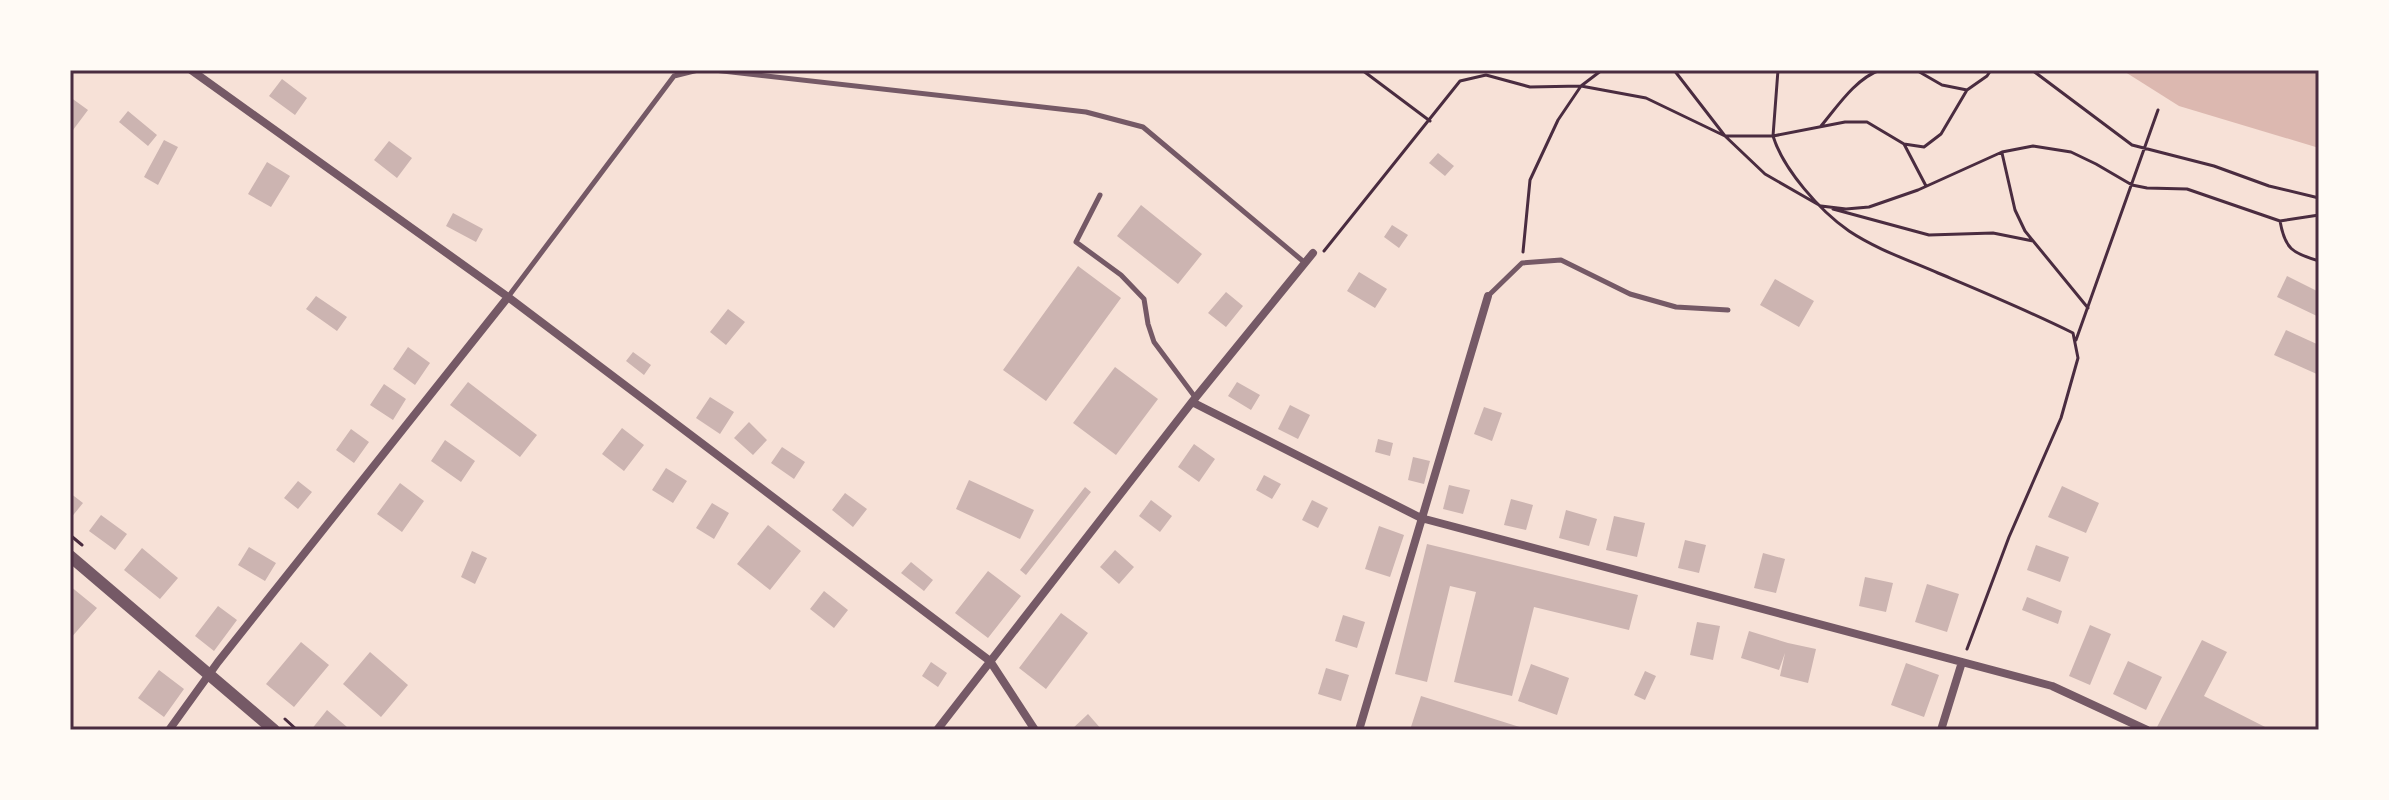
<svg xmlns="http://www.w3.org/2000/svg" width="2389" height="800" viewBox="0 0 2389 800" font-family="Helvetica,sans-serif">
<rect width="100%" height="100%" fill="#f7e1d7"/>
<path fill="#dcb8b0" d="M 2122,70 L 2319,70 L 2319,148 L 2179,106 Z"/>
<path fill="#ccb4b1" d="M 282,79 L 307,98 L 295,115 L 269,96 Z
M 70,97 L 88,110 L 70,134 Z
M 128,111 L 157,135 L 148,146 L 119,122 Z
M 164,140 L 178,147 L 158,185 L 144,177 Z
M 389,141 L 412,158 L 397,178 L 374,160 Z
M 1438,153 L 1454,166 L 1445,176 L 1429,163 Z
M 267,162 L 290,176 L 271,207 L 248,194 Z
M 1141,205 L 1202,254 L 1178,284 L 1117,236 Z
M 453,213 L 483,229 L 476,242 L 446,226 Z
M 1392,225 L 1408,235 L 1399,248 L 1384,237 Z
M 1078,266 L 1121,298 L 1046,401 L 1003,370 Z
M 1359,272 L 1387,289 L 1375,308 L 1347,291 Z
M 2287,276 L 2319,292 L 2319,317 L 2277,297 Z
M 1775,279 L 1814,301 L 1799,327 L 1760,305 Z
M 1226,292 L 1243,306 L 1226,327 L 1208,313 Z
M 316,296 L 347,317 L 337,331 L 306,309 Z
M 728,309 L 745,322 L 726,345 L 710,332 Z
M 2286,330 L 2319,345 L 2319,375 L 2274,355 Z
M 408,347 L 430,363 L 415,385 L 393,369 Z
M 633,352 L 651,365 L 644,375 L 626,361 Z
M 1115,367 L 1158,399 L 1116,455 L 1073,423 Z
M 468,382 L 537,435 L 520,457 L 450,405 Z
M 1237,382 L 1260,395 L 1251,410 L 1228,396 Z
M 384,384 L 406,399 L 393,420 L 370,405 Z
M 710,397 L 734,412 L 720,434 L 696,418 Z
M 1290,405 L 1310,415 L 1298,439 L 1278,429 Z
M 1484,407 L 1502,413 L 1492,441 L 1474,434 Z
M 749,422 L 767,440 L 753,455 L 734,438 Z
M 622,428 L 644,445 L 624,471 L 602,454 Z
M 351,429 L 369,442 L 354,463 L 336,450 Z
M 1378,439 L 1393,443 L 1390,456 L 1375,452 Z
M 445,440 L 475,461 L 461,482 L 431,461 Z
M 1194,444 L 1215,459 L 1199,482 L 1178,467 Z
M 782,447 L 805,462 L 794,479 L 771,463 Z
M 1413,457 L 1430,461 L 1424,484 L 1408,480 Z
M 666,468 L 687,481 L 673,503 L 652,490 Z
M 1264,475 L 1281,484 L 1272,499 L 1256,490 Z
M 969,480 L 1034,510 L 1020,539 L 956,509 Z
M 298,481 L 312,492 L 298,509 L 284,498 Z
M 400,483 L 424,501 L 402,532 L 377,514 Z
M 1449,485 L 1470,490 L 1463,514 L 1443,509 Z
M 2062,486 L 2099,503 L 2086,533 L 2048,517 Z
M 1085,487 L 1091,492 L 1026,575 L 1020,570 Z
M 70,493 L 83,503 L 70,519 Z
M 845,493 L 867,509 L 853,527 L 832,510 Z
M 1511,499 L 1533,505 L 1526,530 L 1504,525 Z
M 1151,500 L 1172,516 L 1160,532 L 1139,516 Z
M 1312,500 L 1328,508 L 1318,528 L 1302,520 Z
M 712,503 L 729,513 L 714,539 L 696,528 Z
M 1566,510 L 1597,519 L 1589,546 L 1559,538 Z
M 101,515 L 127,534 L 115,550 L 89,531 Z
M 1614,516 L 1645,523 L 1637,557 L 1606,550 Z
M 768,525 L 801,551 L 770,590 L 737,564 Z
M 1379,526 L 1404,535 L 1390,577 L 1365,569 Z
M 1685,540 L 1706,545 L 1699,573 L 1678,568 Z
M 1427,544 L 1638,595 L 1629,630 L 1534,607 L 1512,696 L 1454,682 L 1476,592 L 1450,586 L 1427,682 L 1395,674 Z
M 2036,545 L 2069,557 L 2060,582 L 2027,570 Z
M 249,547 L 276,563 L 265,581 L 238,565 Z
M 142,548 L 178,578 L 160,599 L 124,570 Z
M 1115,550 L 1134,567 L 1119,584 L 1100,567 Z
M 472,551 L 487,558 L 475,584 L 461,577 Z
M 1763,553 L 1785,559 L 1776,593 L 1754,588 Z
M 911,562 L 933,580 L 924,591 L 901,573 Z
M 988,571 L 1021,596 L 988,638 L 955,613 Z
M 1865,577 L 1893,583 L 1886,612 L 1859,606 Z
M 1927,584 L 1959,594 L 1947,632 L 1915,622 Z
M 70,586 L 97,608 L 70,639 Z
M 824,591 L 848,610 L 834,628 L 810,609 Z
M 2027,597 L 2062,611 L 2058,624 L 2022,610 Z
M 218,606 L 237,620 L 214,651 L 195,636 Z
M 1061,613 L 1088,633 L 1046,689 L 1019,668 Z
M 1343,615 L 1365,622 L 1357,648 L 1335,641 Z
M 1697,622 L 1720,626 L 1713,660 L 1690,655 Z
M 2090,625 L 2111,634 L 2090,685 L 2069,676 Z
M 1749,631 L 1788,643 L 1816,649 L 1808,683 L 1780,676 L 1785,653 L 1779,670 L 1741,658 Z
M 2202,640 L 2227,652 L 2204,696 L 2271,730 L 2164,730 L 2157,727 Z
M 301,642 L 329,665 L 294,707 L 266,684 Z
M 370,652 L 408,685 L 381,717 L 343,684 Z
M 2128,661 L 2162,677 L 2146,710 L 2113,694 Z
M 931,662 L 947,673 L 938,687 L 922,676 Z
M 1906,663 L 1939,675 L 1924,717 L 1891,705 Z
M 1531,664 L 1569,678 L 1557,715 L 1518,701 Z
M 1326,668 L 1349,675 L 1341,701 L 1318,694 Z
M 159,670 L 184,689 L 164,717 L 138,698 Z
M 1645,671 L 1656,676 L 1645,700 L 1634,695 Z
M 1421,696 L 1526,729 L 1526,730 L 1410,730 Z
M 327,710 L 347,727 L 345,730 L 311,730 Z
M 1088,714 L 1102,730 L 1071,730 Z"/>
<g fill="none" stroke-linecap="round" stroke-linejoin="round">
<path stroke="#4a2c40" stroke-width="3" d="M 1362,70 L 1430,121
M 1674,70 L 1725,136 L 1765,174 L 1819,205
M 1778,70 L 1773,136 L 1845,122 L 1867,122 L 1904,144 L 1924,147 L 1941,134 L 1967,90 L 1987,76 L 1991,70
M 1916,70 L 1942,85 L 1967,90
M 2032,70 L 2132,145 L 2214,166 L 2269,186 L 2319,198
M 1821,126 C 1837,107 1855,79 1880,70
M 1904,144 L 1926,186
M 2002,153 L 2015,210 L 2025,231 L 2088,308
M 1821,206 L 1846,209 L 1869,207 L 1918,190 L 2002,152 L 2033,146 L 2071,152 L 2096,164 L 2132,185 L 2147,188 L 2187,189 L 2280,221 L 2319,215
M 1833,209 L 1929,235 L 1993,233 L 2033,241
M 2280,221 C 2285,249 2292,253 2319,261
M 1324,251 L 1460,81 L 1486,75 L 1530,87 L 1581,86 L 1602,70
M 1523,252 L 1530,180 L 1558,120 L 1581,86 L 1646,98 L 1725,136 L 1773,136 C 1783,169 1820,211 1849,231 C 1876,249 1908,260 1938,273 C 1983,292 2029,311 2073,333 L 2078,358 L 2061,418 L 2009,537 L 1967,649
M 2076,340 L 2158,110
M 70,535 L 82,545
M 285,719 L 297,730"/>
<path stroke="#755966" stroke-width="5" d="M 714,70 L 1086,112 L 1143,127 L 1304,262
M 1100,195 L 1076,242 L 1121,275 L 1144,299 L 1148,324 L 1154,342 L 1195,397
M 1488,296 L 1522,263 L 1561,260 L 1630,294 L 1676,307 L 1728,310
M 508,297 L 674,76 L 698,70"/>
<path stroke="#755966" stroke-width="8" d="M 191,70 L 508,297 L 990,661 L 1035,730
M 1192,402 L 1421,518 L 2052,686 L 2147,730
M 169,730 L 218,662 L 508,297
M 937,730 L 1192,402 L 1313,253
M 1359,730 L 1488,296
M 1941,730 L 1962,662"/>
<path stroke="#755966" stroke-width="12" d="M 70,556 L 274,730"/>
</g>
<rect width="2389" height="800" fill="none" stroke="#fffaf5" stroke-width="144"/>
<rect x="72" y="72" width="2245" height="656" fill="none" stroke="#4a2c40" stroke-width="3"/>
</svg>
